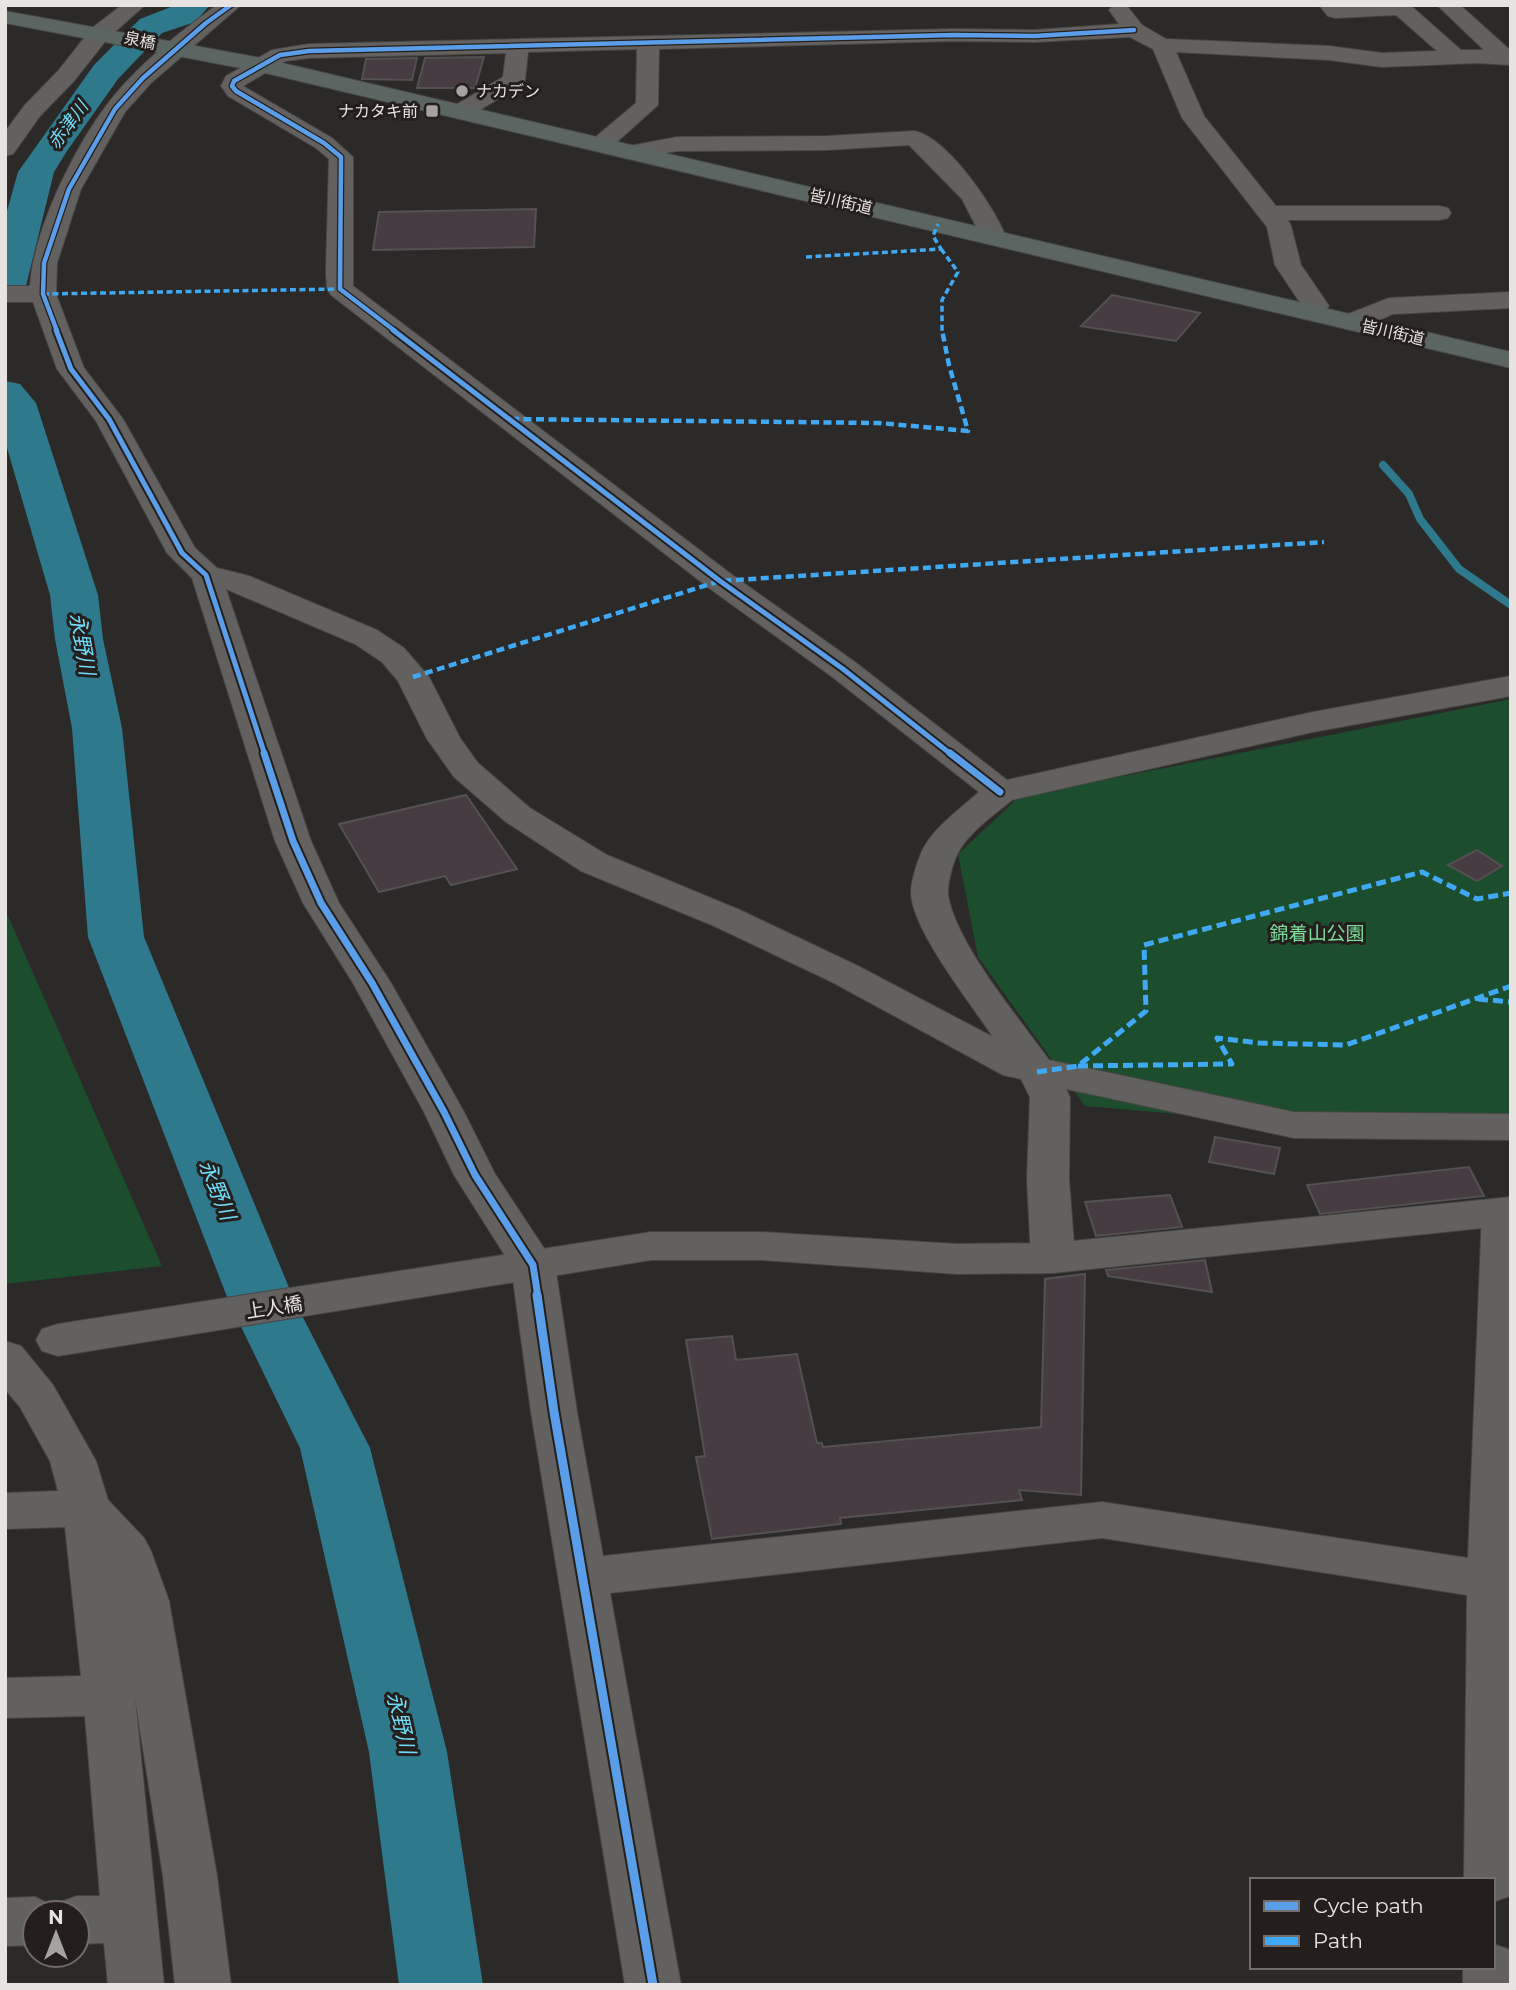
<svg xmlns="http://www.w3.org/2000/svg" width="1516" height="1990" viewBox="0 0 1516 1990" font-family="Montserrat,'Noto Sans JP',sans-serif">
<rect width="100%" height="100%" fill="#2c2a28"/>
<path fill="#1c4d2d" d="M 1511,699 L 1511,1136 L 1493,1141 L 1085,1106 L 978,957 L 958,854 L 1019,797 Z
M 5,909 L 162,1266 L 5,1284 Z"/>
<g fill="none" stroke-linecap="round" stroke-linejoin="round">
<path stroke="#2e7a8c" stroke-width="8" d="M 1383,465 L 1409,494 L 1420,519 L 1459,569 L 1511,605"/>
<path fill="#2e7a8c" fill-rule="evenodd" d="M 176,5 L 210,5 L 195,22 L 162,33 L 118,79 L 67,151 L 54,172 L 25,290 L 19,298 L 5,302 L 5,218 L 18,172 L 94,65 L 140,19 Z
M 5,381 L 20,384 L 36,403 L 98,595 L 103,639 L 122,728 L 144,937 L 295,1302 L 370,1448 L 447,1752 L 483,1985 L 399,1985 L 369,1752 L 300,1448 L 229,1302 L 88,937 L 72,728 L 55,639 L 50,595 L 5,441 Z"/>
</g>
<path fill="#483c43" stroke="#535151" stroke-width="2" d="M 484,57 L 475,88 L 417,88 L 425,58 Z
M 417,58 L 412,80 L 362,79 L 366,59 Z
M 536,209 L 534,247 L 373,250 L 379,212 Z
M 1112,295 L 1200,313 L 1176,341 L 1081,326 Z
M 466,795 L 517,869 L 451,885 L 445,876 L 379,892 L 339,824 Z
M 1477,850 L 1502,866 L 1477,881 L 1448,865 Z
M 1215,1137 L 1280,1148 L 1274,1174 L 1209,1162 Z
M 1469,1167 L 1484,1196 L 1320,1214 L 1307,1185 Z
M 1170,1195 L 1182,1227 L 1096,1236 L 1085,1202 Z
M 1205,1260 L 1212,1292 L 1108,1276 L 1106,1270 Z
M 1085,1274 L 1081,1495 L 1019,1490 L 1022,1500 L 840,1518 L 841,1524 L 712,1539 L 696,1457 L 705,1456 L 686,1340 L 732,1336 L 736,1360 L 797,1354 L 817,1443 L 822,1443 L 823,1447 L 1041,1427 L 1045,1279 Z"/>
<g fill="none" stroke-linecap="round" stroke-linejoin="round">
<defs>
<path id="street" d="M 122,5 L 145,5 L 108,38 L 74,81 L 40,116 L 13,154 L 5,156 L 5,132 L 24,106 L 58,71 L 92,28 Z
M 217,5 L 241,5 L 151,83 L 125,112 L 81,189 L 57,263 L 56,294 L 84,368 L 123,419 L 195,548 L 217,568 L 249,576 L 377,630 L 404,648 L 429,677 L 460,738 L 478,763 L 530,808 L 607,855 L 740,910 L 858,966 L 993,1037 C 972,1005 911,929 911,892 C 911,881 918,860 922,851 C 934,827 960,809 979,792 L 831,676 L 709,588 L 331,295 L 327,289 L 326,272 L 329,159 L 316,148 L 228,96 L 221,86 L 226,76 L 272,50 L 309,44 L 953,29 L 1035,30 L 1119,24 L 1109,10 L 1114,5 L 1127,6 L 1142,25 L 1166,39 L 1329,46 L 1382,53 L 1437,51 L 1396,15 L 1335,18 L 1328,16 L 1319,5 L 1410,5 L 1461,50 L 1484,50 L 1437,5 L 1460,5 L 1511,51 L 1511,65 L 1477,63 L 1382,67 L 1329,60 L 1176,52 L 1204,116 L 1276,206 L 1439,206 L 1448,208 L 1451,213 L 1448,218 L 1439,220 L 1288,220 L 1291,226 L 1301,265 L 1329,306 C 1321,317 1311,320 1299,317 L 1295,311 L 1301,304 L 1275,265 L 1267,227 L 1182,118 L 1153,49 L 1130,37 L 1035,42 L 953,41 L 659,49 L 658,105 L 608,150 L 592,150 L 588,145 L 592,140 L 636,103 L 637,49 L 528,52 L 525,80 L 522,85 L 468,117 L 452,117 L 449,112 L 452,107 L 503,77 L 506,53 L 309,58 L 286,61 L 243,86 L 332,138 L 353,157 L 353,286 L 731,574 L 855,662 L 1007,780 L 1313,712 L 1511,676 L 1511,696 L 1313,732 L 1012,800 C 994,815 969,832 958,853 C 953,862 947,885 948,895 C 956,944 1019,1018 1049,1060 L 1294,1112 L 1511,1114 L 1511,1140 L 1294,1138 L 1066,1089 L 1070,1097 L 1069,1179 L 1075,1258 L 1068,1268 L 1053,1273 L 1038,1268 L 1031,1258 L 1027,1179 L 1030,1097 L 1021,1079 L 1003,1075 L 832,982 L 714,926 L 581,871 L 506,822 L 454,777 L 427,739 L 398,681 L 382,662 L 355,644 L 226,589 L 311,841 L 339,903 L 391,983 L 464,1112 L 495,1174 L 555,1265 L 577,1412 L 603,1556 L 1102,1502 L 1468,1558 L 1482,1212 L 1488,1202 L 1503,1198 L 1511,1200 L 1510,1896 L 1493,1902 L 1493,1880 L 1464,1880 L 1467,1595 L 1102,1538 L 610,1593 L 681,1985 L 625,1985 L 531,1412 L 511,1265 L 454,1175 L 424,1112 L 353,983 L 303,903 L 275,841 L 192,578 L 167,553 L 96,421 L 57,369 L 33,302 L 5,302 L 5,286 L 30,286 C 33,232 73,150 106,106 C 135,67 178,33 217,5 Z
M 915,131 C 948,139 994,206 1006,237 L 1002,242 L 993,245 L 984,242 L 962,199 L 909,145 L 827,150 L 677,151 L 632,159 L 624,157 L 620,152 L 624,147 L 677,137 L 827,136 Z
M 5,1341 L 21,1346 L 53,1385 L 96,1461 L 108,1500 L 144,1538 L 151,1551 L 169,1601 L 217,1876 L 231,1985 L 175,1985 L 163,1876 L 135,1698 L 164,1985 L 108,1985 L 104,1943 L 77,1944 L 77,1913 L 35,1913 L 35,1945 L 5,1946 L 5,1898 L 35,1897 L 56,1907 L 58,1903 L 77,1896 L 100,1896 L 85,1716 L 5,1718 L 5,1678 L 81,1676 L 65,1527 L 5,1529 L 5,1493 L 58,1491 L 50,1461 L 20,1407 L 5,1389 Z
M 1493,1944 L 1511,1950 L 1511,1985 L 1463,1985 L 1463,1967 L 1493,1967 Z"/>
<path id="secondary" d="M 1511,292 L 1511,308 L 1393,314 L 1361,328 L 1352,330 L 1343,328 L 1339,322 L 1343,316 L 1389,298 Z
M 1511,1197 L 1511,1225 L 1053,1273 L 957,1274 L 761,1260 L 651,1260 L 58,1356 L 42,1351 L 36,1340 L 42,1329 L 58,1324 L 651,1232 L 761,1232 L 957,1244 L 1053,1243 Z"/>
<path id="primary" d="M 5,11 L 261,58 L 1511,352 L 1511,368 L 261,72 L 5,23 Z"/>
</defs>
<use href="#street" stroke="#474543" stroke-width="2"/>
<use href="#secondary" stroke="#474543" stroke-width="2"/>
<use href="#primary" stroke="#474543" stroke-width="2"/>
<use href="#street" fill="#63615f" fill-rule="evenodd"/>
<use href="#secondary" fill="#63615f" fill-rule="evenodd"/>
<use href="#primary" fill="#5b6663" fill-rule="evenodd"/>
<path stroke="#3fa9f5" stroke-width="3.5" stroke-dasharray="6 3.5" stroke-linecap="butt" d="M 941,249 L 958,272 L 942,300 L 942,331
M 806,257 L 941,249 L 933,236 L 938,224
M 43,294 L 340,289"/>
<path stroke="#3fa9f5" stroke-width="4.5" stroke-dasharray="8 4.5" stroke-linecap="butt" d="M 511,419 L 879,423 L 968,431 L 949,365 L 942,330
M 413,677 L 720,581 L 1324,542"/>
<path stroke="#3fa9f5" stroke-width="5" stroke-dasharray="10 5" stroke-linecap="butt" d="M 1478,999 L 1511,1002
M 1078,1066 L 1232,1064 L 1217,1038 L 1259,1043 L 1346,1045 L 1511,986
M 1037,1072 L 1078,1066 L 1146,1011 L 1144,945 L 1422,872 L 1477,899 L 1511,893"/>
<defs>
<path id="cycleway-far3" d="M 57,331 L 43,294 L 44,263 L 69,189 L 115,109 L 143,78 L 206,23 L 231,5
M 395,331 L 340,289 L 341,157 L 324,143 L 236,91 L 232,86 L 234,81 L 280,55 L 309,51 L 953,35 L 1035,36 L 1134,30"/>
<path id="cycleway-far2" d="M 56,330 L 71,369 L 109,419 L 182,553 L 206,575 L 265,755
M 393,330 L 720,581 L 843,669 L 952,755"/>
<path id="cycleway-far1" d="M 264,753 L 293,841 L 321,903 L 372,983 L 444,1112 L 475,1175 L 533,1265 L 538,1297
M 950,753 L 1000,792"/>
<path id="cycleway" d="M 537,1295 L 554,1412 L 653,1985"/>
</defs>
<use href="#cycleway-far3" stroke="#241f1c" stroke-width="7"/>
<use href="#cycleway-far2" stroke="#241f1c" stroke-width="9"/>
<use href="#cycleway-far1" stroke="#241f1c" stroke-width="11"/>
<use href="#cycleway" stroke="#241f1c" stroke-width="13"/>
<use href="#cycleway-far3" stroke="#5a9eea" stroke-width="4.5"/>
<use href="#cycleway-far2" stroke="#5a9eea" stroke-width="5"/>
<use href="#cycleway-far1" stroke="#5a9eea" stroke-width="7"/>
<use href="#cycleway" stroke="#5a9eea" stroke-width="9"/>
</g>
<g fill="#a5a2a0" stroke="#241f1c" stroke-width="2.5">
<circle cx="462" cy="91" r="7"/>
<rect x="425" y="104" width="14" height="14" rx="3.5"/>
</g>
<g text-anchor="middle" stroke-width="6" stroke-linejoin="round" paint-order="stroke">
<g font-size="16" fill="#e6e3e1" stroke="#241f1c">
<text transform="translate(140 40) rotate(11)" y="6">泉橋</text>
<text transform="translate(841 201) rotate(13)" y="6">皆川街道</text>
<text transform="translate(1393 332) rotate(13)" y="6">皆川街道</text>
</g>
<g font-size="16" fill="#e6e3e1" stroke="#241f1c" text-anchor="start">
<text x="476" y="97">ナカデン</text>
<text x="418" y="117" text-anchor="end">ナカタキ前</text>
</g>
<g font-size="18" font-style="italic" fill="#6edcf8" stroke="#241f1c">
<text transform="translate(68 125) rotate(-54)" y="6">赤津川</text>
</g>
<g font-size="19" fill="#7bde9a" stroke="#241f1c">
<text x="1317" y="940">錦着山公園</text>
</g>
<g font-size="19" fill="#e6e3e1" stroke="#241f1c">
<text transform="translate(274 1307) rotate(-9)" y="7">上人橋</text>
</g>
<g font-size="21" font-style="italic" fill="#6edcf8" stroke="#241f1c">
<text transform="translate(82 644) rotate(80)" y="7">永野川</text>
<text transform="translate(217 1190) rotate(68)" y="7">永野川</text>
<text transform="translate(401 1723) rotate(77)" y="7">永野川</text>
</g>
</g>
<rect width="1516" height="1990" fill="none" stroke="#e6e3e1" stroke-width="14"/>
<rect x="1250" y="1878" width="245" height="91" fill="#241f1c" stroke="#726d6b" stroke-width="2"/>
<rect x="1264" y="1901" width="35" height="10" fill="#5a9eea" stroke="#726d6b" stroke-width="2"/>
<text x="1313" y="1913" font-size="21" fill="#e6e3e1">Cycle path</text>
<rect x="1264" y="1936" width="35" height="10" fill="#3fa9f5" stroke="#726d6b" stroke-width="2"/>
<text x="1313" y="1948" font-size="21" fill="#e6e3e1">Path</text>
<g transform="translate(56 1934)"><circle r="33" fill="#241f1c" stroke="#726d6b" stroke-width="2"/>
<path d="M0-5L12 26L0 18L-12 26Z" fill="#a5a2a0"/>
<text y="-10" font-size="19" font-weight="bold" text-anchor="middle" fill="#e6e3e1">N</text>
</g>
</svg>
